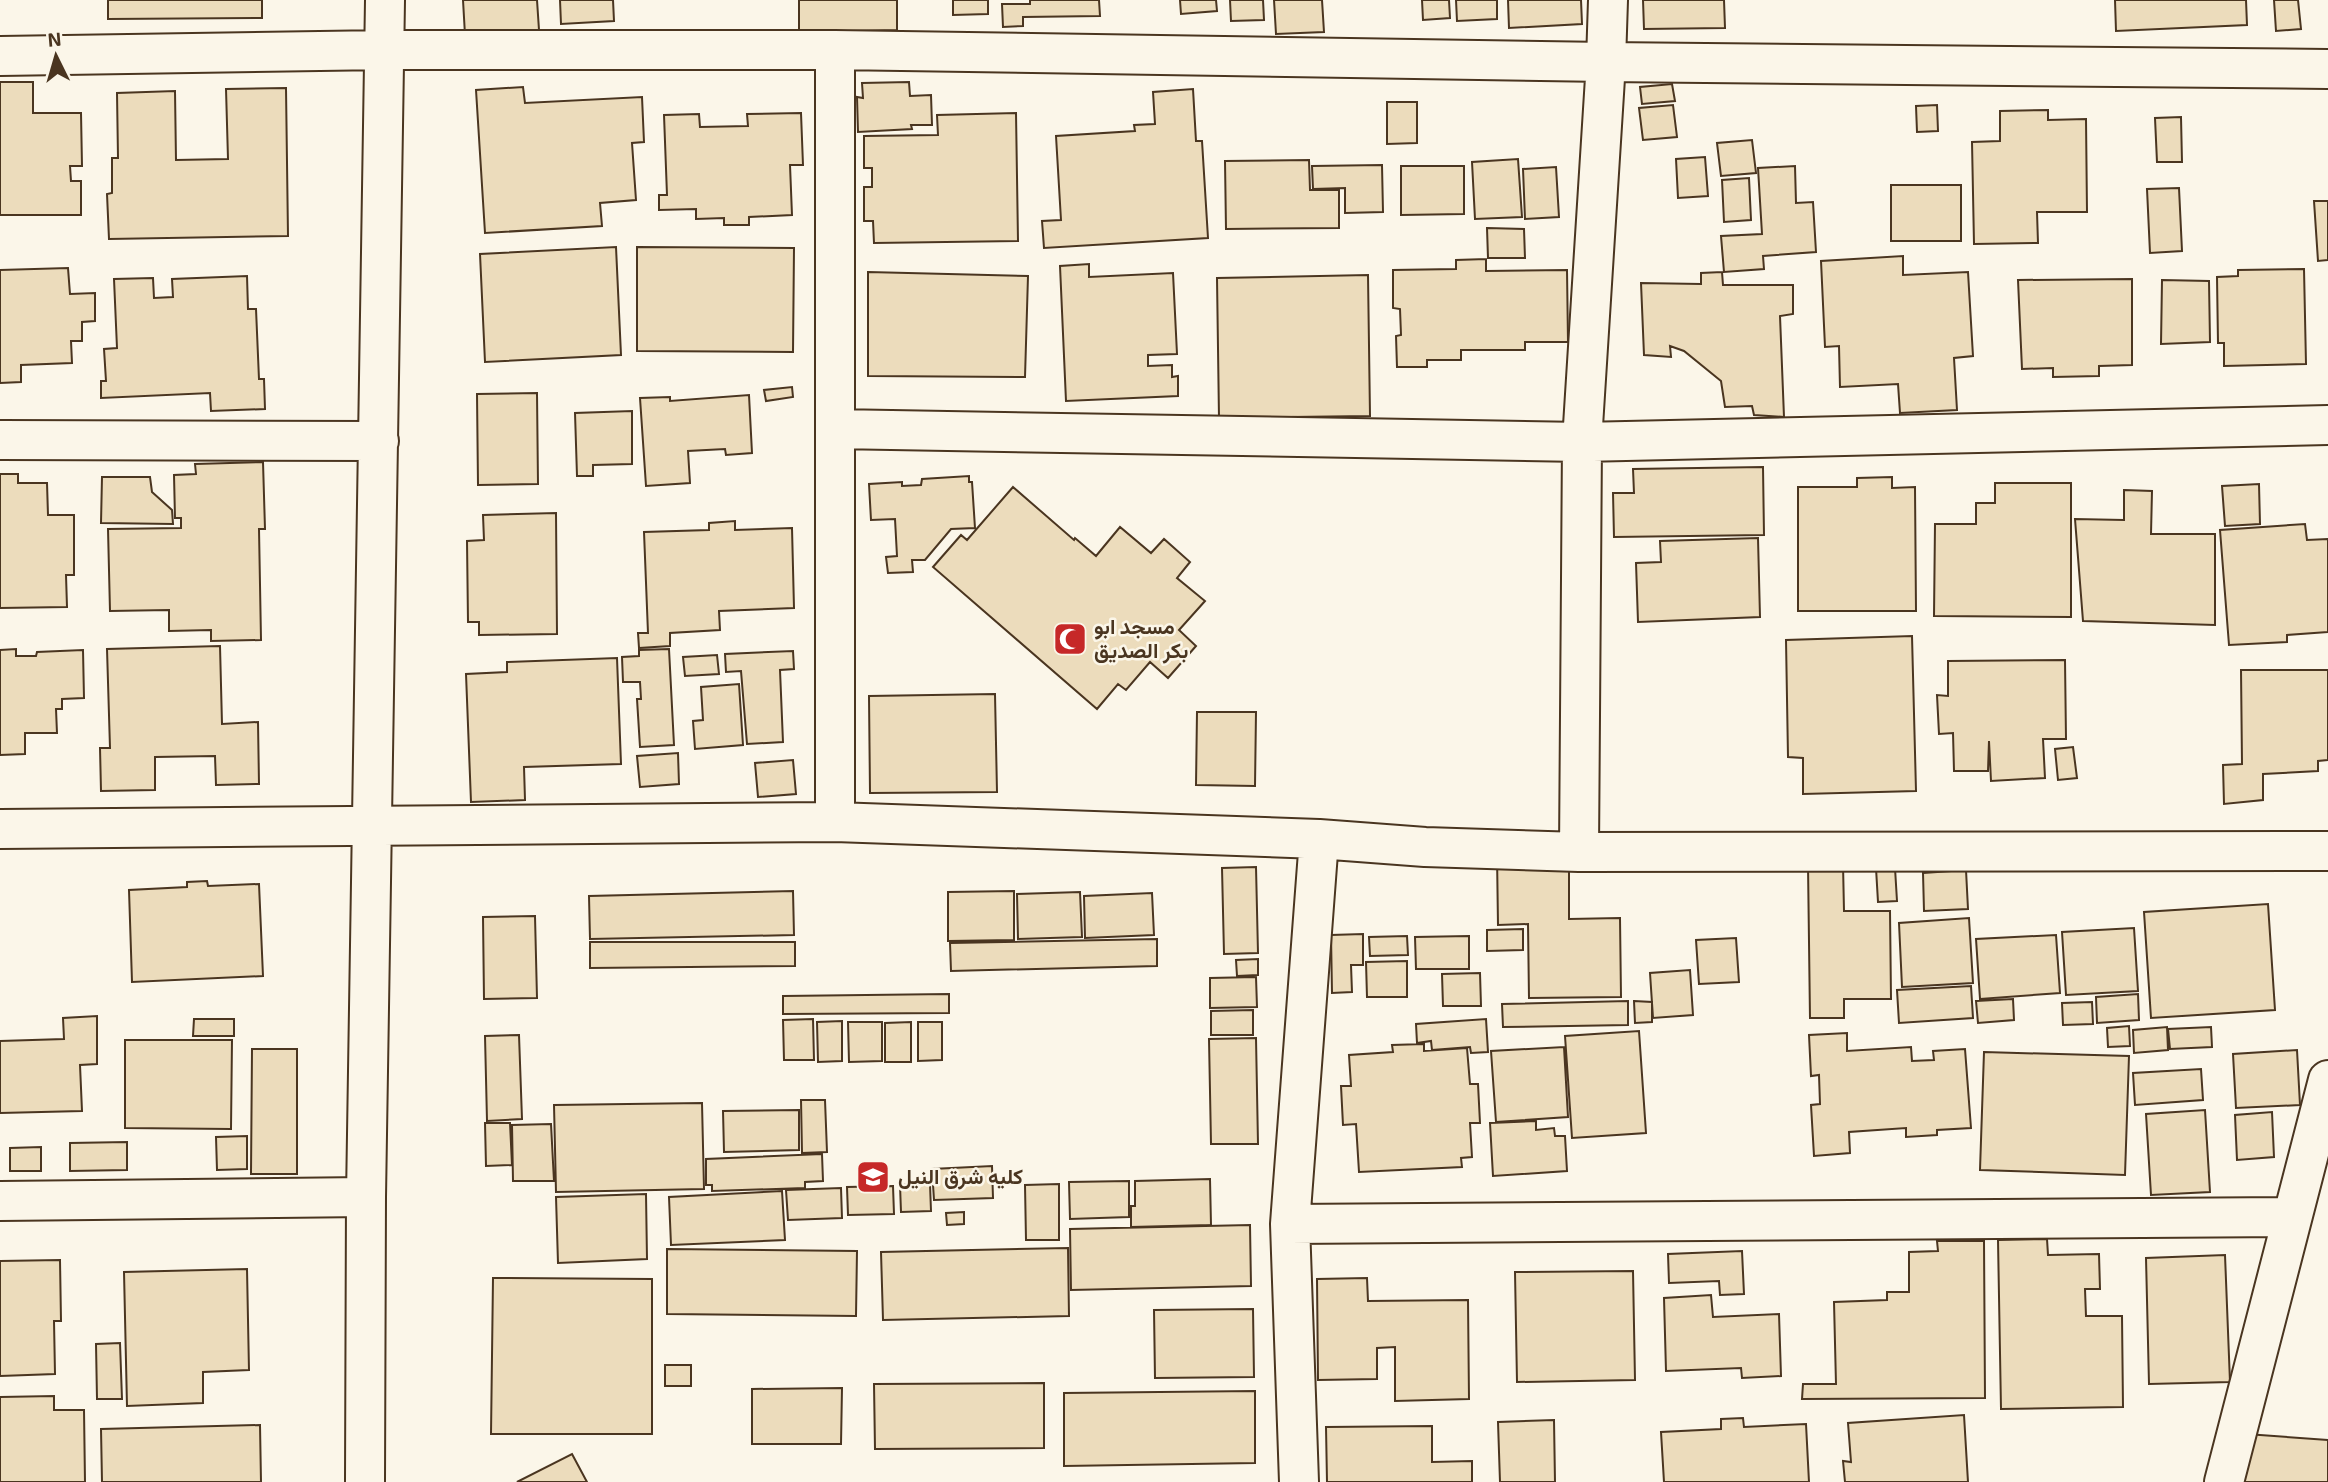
<svg xmlns="http://www.w3.org/2000/svg" width="2328" height="1482" viewBox="0 0 2328 1482" font-family="'Exo 2',Vazirmatn,sans-serif">
<rect width="100%" height="100%" fill="#fbf6e9"/>
<path fill="#ecdcbc" stroke="#4a3520" stroke-width="2" d="M 108,0 L 262,0 L 262,18 L 108,19 Z
M 463,0 L 537,0 L 539,30 L 465,35 Z
M 560,0 L 613,0 L 614,21 L 561,24 Z
M 799,0 L 897,0 L 897,30 L 799,32 Z
M 953,0 L 988,0 L 988,14 L 953,15 Z
M 1030,0 L 1099,0 L 1100,16 L 1023,17 L 1023,26 L 1003,27 L 1002,4 L 1030,4 Z
M 1180,0 L 1216,0 L 1217,11 L 1181,14 Z
M 1230,0 L 1263,0 L 1264,20 L 1231,21 Z
M 1274,0 L 1322,0 L 1324,32 L 1276,34 Z
M 1422,0 L 1449,0 L 1450,18 L 1423,20 Z
M 1456,0 L 1497,0 L 1497,19 L 1457,21 Z
M 1508,0 L 1581,0 L 1582,24 L 1509,28 Z
M 1643,0 L 1724,0 L 1725,28 L 1644,29 Z
M 2115,0 L 2246,0 L 2247,25 L 2116,31 Z
M 2274,0 L 2298,0 L 2301,29 L 2276,31 Z
M 0,82 L 33,82 L 33,113 L 81,113 L 82,166 L 70,166 L 71,181 L 81,181 L 81,215 L 0,215 Z
M 909,82 L 910,96 L 931,95 L 932,125 L 911,125 L 912,129 L 858,132 L 857,97 L 863,98 L 862,83 Z
M 1672,84 L 1675,101 L 1642,104 L 1640,87 Z
M 523,87 L 525,103 L 642,97 L 644,142 L 632,143 L 636,200 L 600,203 L 602,226 L 485,233 L 476,90 Z
M 286,88 L 288,236 L 109,239 L 107,194 L 112,193 L 112,158 L 118,158 L 117,93 L 175,91 L 176,160 L 228,159 L 226,89 Z
M 1193,89 L 1196,141 L 1202,141 L 1208,238 L 1044,248 L 1042,221 L 1061,220 L 1056,136 L 1135,131 L 1134,125 L 1155,124 L 1153,92 Z
M 1387,102 L 1417,102 L 1417,143 L 1387,144 Z
M 1673,105 L 1677,137 L 1643,140 L 1639,108 Z
M 1937,105 L 1938,131 L 1917,132 L 1916,106 Z
M 2048,110 L 2048,120 L 2086,119 L 2087,212 L 2037,212 L 2038,243 L 1974,244 L 1972,142 L 2000,141 L 2000,111 Z
M 801,113 L 803,165 L 790,165 L 792,215 L 749,217 L 749,225 L 724,225 L 724,218 L 696,219 L 696,209 L 659,210 L 659,195 L 667,195 L 664,115 L 699,114 L 700,127 L 748,126 L 747,114 Z
M 1016,113 L 1018,241 L 874,243 L 873,221 L 864,221 L 864,187 L 872,187 L 872,168 L 864,168 L 864,136 L 938,135 L 937,115 Z
M 2181,117 L 2182,162 L 2157,162 L 2155,118 Z
M 1752,140 L 1756,173 L 1721,176 L 1717,143 Z
M 1705,157 L 1708,196 L 1678,198 L 1676,159 Z
M 1518,159 L 1522,217 L 1475,219 L 1472,162 Z
M 1309,160 L 1310,190 L 1339,190 L 1339,228 L 1226,229 L 1225,161 Z
M 1382,165 L 1383,212 L 1345,213 L 1345,188 L 1313,189 L 1312,166 Z
M 1401,166 L 1464,166 L 1464,214 L 1401,215 Z
M 1795,166 L 1796,203 L 1813,202 L 1816,252 L 1763,256 L 1764,269 L 1724,272 L 1721,236 L 1762,234 L 1758,168 Z
M 1556,167 L 1559,217 L 1525,219 L 1523,169 Z
M 1749,178 L 1751,220 L 1724,222 L 1722,180 Z
M 1891,185 L 1961,185 L 1961,241 L 1891,241 Z
M 2179,188 L 2182,251 L 2150,253 L 2147,189 Z
M 2314,201 L 2328,201 L 2328,260 L 2318,261 Z
M 1487,228 L 1524,229 L 1525,258 L 1488,258 Z
M 616,247 L 621,355 L 485,362 L 480,254 Z
M 637,247 L 794,248 L 793,352 L 637,351 Z
M 1903,256 L 1903,275 L 1968,272 L 1973,356 L 1954,358 L 1957,410 L 1900,413 L 1898,384 L 1840,387 L 1839,346 L 1825,347 L 1821,261 Z
M 1486,259 L 1486,271 L 1567,270 L 1568,342 L 1525,342 L 1525,350 L 1461,350 L 1461,360 L 1427,360 L 1427,367 L 1397,367 L 1396,336 L 1401,335 L 1400,309 L 1393,308 L 1393,270 L 1456,269 L 1456,260 Z
M 1089,264 L 1089,277 L 1173,273 L 1177,354 L 1148,355 L 1148,366 L 1172,365 L 1172,377 L 1178,376 L 1178,396 L 1066,401 L 1060,266 Z
M 68,268 L 70,294 L 95,293 L 95,321 L 82,322 L 82,341 L 71,341 L 72,363 L 21,365 L 21,382 L 0,383 L 0,270 Z
M 2304,269 L 2306,364 L 2224,366 L 2224,343 L 2218,343 L 2217,277 L 2238,276 L 2238,270 Z
M 868,272 L 1028,276 L 1025,377 L 868,376 Z
M 1722,272 L 1723,285 L 1793,285 L 1793,314 L 1780,316 L 1784,417 L 1754,415 L 1752,406 L 1725,407 L 1721,381 L 1684,351 L 1670,346 L 1671,357 L 1644,355 L 1641,283 L 1701,284 L 1701,273 Z
M 1368,275 L 1370,416 L 1219,418 L 1217,278 Z
M 247,276 L 248,309 L 256,309 L 259,379 L 264,379 L 265,409 L 211,411 L 210,393 L 101,398 L 101,381 L 106,381 L 104,349 L 117,348 L 114,279 L 153,278 L 154,298 L 173,297 L 172,279 Z
M 2132,279 L 2132,365 L 2099,366 L 2099,376 L 2053,377 L 2053,368 L 2022,369 L 2018,280 Z
M 2162,280 L 2209,281 L 2210,342 L 2161,344 Z
M 792,387 L 793,397 L 766,401 L 764,390 Z
M 537,393 L 538,484 L 478,485 L 477,394 Z
M 749,395 L 752,453 L 726,455 L 725,449 L 688,451 L 690,483 L 646,486 L 640,398 L 670,397 L 670,401 Z
M 632,411 L 632,464 L 593,465 L 593,476 L 577,476 L 575,413 Z
M 263,462 L 265,529 L 259,529 L 261,640 L 211,641 L 211,630 L 169,631 L 169,610 L 110,611 L 108,529 L 181,528 L 181,518 L 175,518 L 174,475 L 196,474 L 195,464 Z
M 1763,467 L 1764,535 L 1614,537 L 1613,493 L 1634,493 L 1633,469 Z
M 0,474 L 18,474 L 18,483 L 47,483 L 48,515 L 74,515 L 74,575 L 66,575 L 67,607 L 0,608 Z
M 969,476 L 969,482 L 972,482 L 975,528 L 951,529 L 925,560 L 912,560 L 913,572 L 888,573 L 886,557 L 897,556 L 895,519 L 871,520 L 869,484 L 902,482 L 902,486 L 921,485 L 922,479 Z
M 102,477 L 150,477 L 152,492 L 172,510 L 173,524 L 101,523 Z
M 1892,477 L 1892,488 L 1915,487 L 1916,611 L 1798,611 L 1798,487 L 1857,487 L 1857,478 Z
M 1995,483 L 2071,483 L 2071,617 L 1934,616 L 1935,524 L 1976,524 L 1976,503 L 1995,503 Z
M 2259,484 L 2260,524 L 2225,526 L 2222,486 Z
M 1013,487 L 1074,540 L 1075,538 L 1096,556 L 1120,527 L 1151,553 L 1164,539 L 1190,562 L 1177,578 L 1205,601 L 1179,630 L 1196,646 L 1168,678 L 1150,662 L 1126,690 L 1118,684 L 1097,709 L 933,567 L 961,535 L 967,540 Z
M 2124,490 L 2152,491 L 2151,534 L 2215,534 L 2215,625 L 2083,621 L 2075,519 L 2124,520 Z
M 556,513 L 557,634 L 479,635 L 479,622 L 468,622 L 467,541 L 484,540 L 483,515 Z
M 735,521 L 735,530 L 792,528 L 794,608 L 719,611 L 720,630 L 670,633 L 670,646 L 639,648 L 638,633 L 648,633 L 644,532 L 709,530 L 709,523 Z
M 2305,524 L 2307,540 L 2328,539 L 2328,632 L 2287,635 L 2287,642 L 2229,645 L 2220,530 Z
M 1758,538 L 1760,617 L 1638,622 L 1636,563 L 1661,562 L 1660,541 Z
M 1912,636 L 1916,791 L 1803,794 L 1803,758 L 1788,757 L 1786,640 Z
M 220,646 L 222,724 L 258,722 L 259,784 L 216,785 L 215,756 L 155,757 L 155,790 L 101,791 L 100,748 L 110,748 L 107,649 Z
M 16,649 L 16,656 L 36,656 L 37,652 L 83,650 L 84,698 L 62,699 L 62,709 L 56,709 L 57,733 L 25,733 L 25,754 L 0,755 L 0,650 Z
M 669,649 L 674,745 L 640,747 L 637,699 L 641,699 L 640,682 L 623,682 L 622,657 L 639,656 L 639,650 Z
M 793,651 L 794,669 L 780,670 L 783,742 L 747,744 L 741,671 L 726,672 L 725,654 Z
M 717,655 L 719,674 L 685,676 L 683,657 Z
M 617,658 L 621,764 L 524,767 L 525,800 L 471,802 L 466,674 L 507,672 L 507,662 Z
M 2065,660 L 2066,739 L 2043,739 L 2045,778 L 1991,781 L 1989,741 L 1988,771 L 1954,771 L 1953,733 L 1939,734 L 1937,695 L 1948,696 L 1948,661 Z
M 2241,670 L 2328,670 L 2328,760 L 2318,761 L 2318,771 L 2263,774 L 2263,800 L 2224,804 L 2223,765 L 2242,764 Z
M 739,684 L 743,745 L 695,749 L 693,721 L 703,720 L 701,687 Z
M 995,694 L 997,792 L 870,793 L 869,696 Z
M 1197,712 L 1256,712 L 1255,786 L 1196,785 Z
M 2073,747 L 2077,778 L 2058,780 L 2055,749 Z
M 678,753 L 679,784 L 640,787 L 637,756 Z
M 793,760 L 796,794 L 758,797 L 755,763 Z
M 1569,854 L 1569,919 L 1620,918 L 1621,997 L 1529,998 L 1528,924 L 1498,925 L 1497,855 Z
M 1843,864 L 1844,911 L 1890,911 L 1891,999 L 1844,999 L 1844,1018 L 1810,1018 L 1808,865 Z
M 1256,867 L 1258,953 L 1224,954 L 1222,868 Z
M 1876,868 L 1895,868 L 1897,901 L 1878,902 Z
M 1966,870 L 1968,909 L 1924,911 L 1923,873 Z
M 207,881 L 208,886 L 259,884 L 263,976 L 132,982 L 129,890 L 187,887 L 187,882 Z
M 793,891 L 794,935 L 590,939 L 589,896 Z
M 1014,891 L 1014,940 L 948,941 L 948,892 Z
M 1080,892 L 1082,937 L 1018,939 L 1017,894 Z
M 1152,893 L 1154,935 L 1085,938 L 1084,896 Z
M 2268,904 L 2275,1010 L 2151,1018 L 2144,912 Z
M 535,916 L 537,998 L 484,999 L 483,917 Z
M 1969,918 L 1973,983 L 1902,987 L 1899,923 Z
M 2134,928 L 2138,991 L 2066,995 L 2062,932 Z
M 1523,929 L 1523,950 L 1487,951 L 1487,930 Z
M 1363,934 L 1363,965 L 1351,965 L 1352,992 L 1332,993 L 1331,935 Z
M 2056,935 L 2060,993 L 1980,999 L 1976,939 Z
M 1407,936 L 1408,955 L 1370,956 L 1369,937 Z
M 1469,936 L 1469,969 L 1416,969 L 1415,937 Z
M 1736,938 L 1739,982 L 1699,984 L 1696,940 Z
M 1157,939 L 1157,966 L 951,971 L 950,943 Z
M 590,942 L 795,942 L 795,966 L 590,968 Z
M 1258,959 L 1258,975 L 1237,976 L 1236,960 Z
M 1407,961 L 1407,997 L 1367,997 L 1366,962 Z
M 1690,970 L 1693,1015 L 1653,1018 L 1650,973 Z
M 1480,973 L 1481,1006 L 1443,1006 L 1442,974 Z
M 1256,977 L 1257,1007 L 1210,1008 L 1210,978 Z
M 1971,986 L 1973,1018 L 1899,1023 L 1897,990 Z
M 949,994 L 949,1013 L 783,1014 L 783,996 Z
M 2138,994 L 2139,1020 L 2097,1023 L 2096,997 Z
M 2013,999 L 2014,1020 L 1978,1023 L 1976,1001 Z
M 1628,1001 L 1628,1025 L 1503,1027 L 1502,1004 Z
M 1634,1001 L 1652,1002 L 1652,1022 L 1635,1023 Z
M 2092,1002 L 2093,1024 L 2063,1025 L 2062,1003 Z
M 1253,1010 L 1253,1035 L 1211,1035 L 1211,1011 Z
M 97,1016 L 97,1064 L 80,1065 L 82,1111 L 0,1113 L 0,1041 L 64,1039 L 63,1018 Z
M 194,1019 L 234,1019 L 234,1036 L 193,1036 Z
M 813,1019 L 814,1060 L 784,1060 L 783,1020 Z
M 1486,1019 L 1488,1052 L 1471,1053 L 1470,1047 L 1432,1050 L 1431,1041 L 1417,1043 L 1416,1024 Z
M 842,1021 L 842,1061 L 818,1062 L 817,1022 Z
M 848,1022 L 882,1022 L 882,1061 L 849,1062 Z
M 911,1022 L 911,1062 L 885,1062 L 885,1023 Z
M 918,1022 L 942,1022 L 942,1060 L 918,1061 Z
M 2129,1026 L 2130,1046 L 2108,1047 L 2107,1028 Z
M 2167,1027 L 2168,1050 L 2134,1053 L 2133,1030 Z
M 2211,1027 L 2212,1047 L 2170,1049 L 2168,1029 Z
M 1639,1031 L 1646,1133 L 1572,1138 L 1565,1036 Z
M 1847,1033 L 1847,1051 L 1911,1047 L 1912,1061 L 1934,1060 L 1933,1051 L 1965,1049 L 1971,1128 L 1937,1130 L 1937,1135 L 1906,1137 L 1906,1128 L 1849,1132 L 1850,1153 L 1814,1156 L 1811,1105 L 1820,1104 L 1819,1075 L 1811,1076 L 1809,1035 Z
M 519,1035 L 522,1119 L 487,1121 L 485,1036 Z
M 1256,1038 L 1258,1144 L 1211,1144 L 1209,1039 Z
M 125,1040 L 232,1040 L 231,1129 L 125,1128 Z
M 1424,1044 L 1424,1051 L 1467,1048 L 1470,1084 L 1478,1084 L 1480,1123 L 1470,1123 L 1472,1157 L 1461,1158 L 1462,1167 L 1359,1172 L 1356,1124 L 1343,1125 L 1341,1086 L 1351,1086 L 1349,1055 L 1393,1052 L 1392,1045 Z
M 1564,1047 L 1568,1117 L 1496,1122 L 1491,1051 Z
M 252,1049 L 297,1049 L 297,1174 L 251,1174 Z
M 2297,1050 L 2300,1105 L 2236,1108 L 2233,1054 Z
M 1984,1052 L 2129,1056 L 2125,1175 L 1980,1170 Z
M 2201,1069 L 2203,1100 L 2135,1105 L 2133,1073 Z
M 801,1100 L 825,1100 L 827,1152 L 802,1153 Z
M 702,1103 L 704,1189 L 556,1192 L 554,1105 Z
M 799,1110 L 799,1150 L 724,1152 L 723,1111 Z
M 2205,1110 L 2210,1192 L 2151,1195 L 2146,1114 Z
M 2272,1112 L 2274,1157 L 2237,1160 L 2235,1115 Z
M 1536,1121 L 1536,1130 L 1554,1128 L 1555,1136 L 1565,1136 L 1567,1171 L 1493,1176 L 1490,1123 Z
M 485,1123 L 510,1123 L 512,1165 L 486,1166 Z
M 551,1124 L 554,1181 L 513,1181 L 512,1125 Z
M 247,1136 L 247,1169 L 217,1170 L 216,1137 Z
M 127,1142 L 127,1170 L 70,1171 L 70,1143 Z
M 41,1147 L 41,1171 L 10,1171 L 10,1148 Z
M 822,1154 L 823,1181 L 805,1182 L 805,1188 L 712,1191 L 712,1185 L 706,1185 L 706,1159 Z
M 992,1166 L 993,1198 L 934,1200 L 932,1169 Z
M 1210,1179 L 1211,1225 L 1131,1227 L 1131,1206 L 1135,1206 L 1135,1181 Z
M 1129,1181 L 1129,1217 L 1070,1219 L 1069,1182 Z
M 930,1184 L 931,1211 L 901,1212 L 900,1185 Z
M 1059,1184 L 1059,1240 L 1026,1240 L 1025,1185 Z
M 893,1186 L 894,1214 L 848,1215 L 847,1187 Z
M 841,1188 L 842,1218 L 788,1220 L 786,1190 Z
M 782,1191 L 785,1240 L 671,1245 L 669,1197 Z
M 646,1194 L 647,1259 L 558,1263 L 556,1197 Z
M 964,1212 L 964,1224 L 947,1225 L 946,1213 Z
M 1250,1225 L 1251,1286 L 1071,1290 L 1070,1229 Z
M 2047,1239 L 2048,1255 L 2099,1254 L 2100,1289 L 2085,1289 L 2086,1316 L 2122,1316 L 2123,1407 L 2001,1409 L 1998,1240 Z
M 1937,1241 L 1984,1241 L 1985,1398 L 1802,1399 L 1803,1384 L 1836,1384 L 1834,1302 L 1887,1300 L 1887,1292 L 1909,1292 L 1909,1252 L 1938,1251 Z
M 1068,1248 L 1069,1316 L 883,1320 L 881,1252 Z
M 667,1249 L 857,1251 L 856,1316 L 667,1314 Z
M 1742,1251 L 1744,1294 L 1720,1295 L 1719,1281 L 1669,1283 L 1668,1254 Z
M 2225,1255 L 2230,1382 L 2149,1384 L 2146,1258 Z
M 60,1260 L 61,1321 L 54,1321 L 55,1374 L 0,1376 L 0,1261 Z
M 247,1269 L 249,1370 L 203,1372 L 203,1403 L 127,1406 L 124,1272 Z
M 1633,1271 L 1635,1380 L 1517,1382 L 1515,1272 Z
M 493,1278 L 652,1279 L 652,1434 L 491,1434 Z
M 1367,1278 L 1368,1301 L 1468,1300 L 1469,1399 L 1395,1401 L 1395,1347 L 1377,1348 L 1377,1379 L 1318,1380 L 1317,1279 Z
M 1711,1295 L 1713,1317 L 1779,1314 L 1781,1376 L 1742,1378 L 1741,1368 L 1666,1371 L 1664,1298 Z
M 1253,1309 L 1254,1377 L 1155,1378 L 1154,1310 Z
M 120,1343 L 122,1399 L 97,1399 L 96,1344 Z
M 665,1365 L 691,1365 L 691,1386 L 665,1386 Z
M 1044,1383 L 1044,1448 L 875,1449 L 874,1384 Z
M 842,1388 L 841,1444 L 752,1444 L 752,1389 Z
M 1255,1391 L 1255,1463 L 1064,1466 L 1064,1393 Z
M 54,1396 L 54,1410 L 84,1410 L 85,1482 L 0,1482 L 0,1397 Z
M 1964,1415 L 1968,1482 L 1845,1482 L 1843,1461 L 1851,1462 L 1848,1423 Z
M 1743,1418 L 1744,1427 L 1806,1424 L 1809,1482 L 1664,1482 L 1661,1432 L 1721,1429 L 1721,1419 Z
M 1554,1420 L 1555,1482 L 1500,1482 L 1498,1422 Z
M 260,1425 L 261,1482 L 102,1482 L 101,1429 Z
M 1432,1426 L 1432,1462 L 1472,1461 L 1472,1482 L 1327,1482 L 1326,1427 Z
M 2246,1434 L 2328,1440 L 2328,1482 L 2241,1482 Z
M 572,1454 L 587,1482 L 517,1482 Z"/>
<g fill="none" stroke-linecap="round" stroke-linejoin="round">
<defs>
<path id="minor" d="M 835,50 L 835,822
M 0,56 L 385,50 L 835,50 L 1606,62 L 2328,69
M 835,429 L 1582,442 L 2328,425
M 0,440 L 379,441
M 0,829 L 835,822 L 1319,839 L 1425,847 L 1579,852 L 2328,851
M 1579,852 L 1582,442 L 1606,62 L 1608,0
M 0,1201 L 366,1197
M 1290,1224 L 2292,1217
M 365,1482 L 366,1197 L 385,0
M 1299,1482 L 1290,1224 L 1319,839
M 2224,1482 L 2328,1080"/>
</defs>
<use href="#minor" stroke="#4a3520" stroke-width="42"/>
<use href="#minor" stroke="#fbf6e9" stroke-width="38"/>
</g>
<defs>
<symbol id="mosque-square" viewBox="-11 -11 22 22"><rect x="-9" y="-9" width="18" height="18" rx="4" fill="#c62828" stroke="#fbf6e9"/><path d="M3.5-4.9A6 6 0 1 0 3.5 4.9A5 5 0 1 1 3.5-4.9Z" fill="#fff"/></symbol>
<symbol id="university-square" viewBox="-11 -11 22 22"><rect x="-9" y="-9" width="18" height="18" rx="4" fill="#c62828" stroke="#fbf6e9"/><path d="M0-5L7-2L0 1L-7-2ZM-4 1L0 2.5L4 1V4Q0 6-4 4Z" fill="#fff"/></symbol>
</defs>
<g fill-rule="evenodd">
<use href="#mosque-square" x="1051" y="620" width="38" height="38"/>
<use href="#university-square" x="854" y="1158" width="38" height="38"/>
</g>
<g text-anchor="middle" stroke-width="5" stroke-linejoin="round" paint-order="stroke">
<g font-size="21" font-weight="bold" fill="#4a3520" stroke="#fbf6e9" text-anchor="start">
<text x="1094" y="634">مسجد ابو<tspan x="1094" dy="24">بكر الصديق</tspan></text>
<text x="898" y="1184">كليه شرق النيل</text>
</g>
</g>
<g transform="translate(56 56) rotate(355)" stroke="#fbf6e9" stroke-width="5" paint-order="stroke">
<path d="M0-5L12 26L0 18L-12 26Z" fill="#4a3520"/>
<text y="-10" font-size="19" font-weight="bold" text-anchor="middle" fill="#4a3520">N</text>
</g>
</svg>
